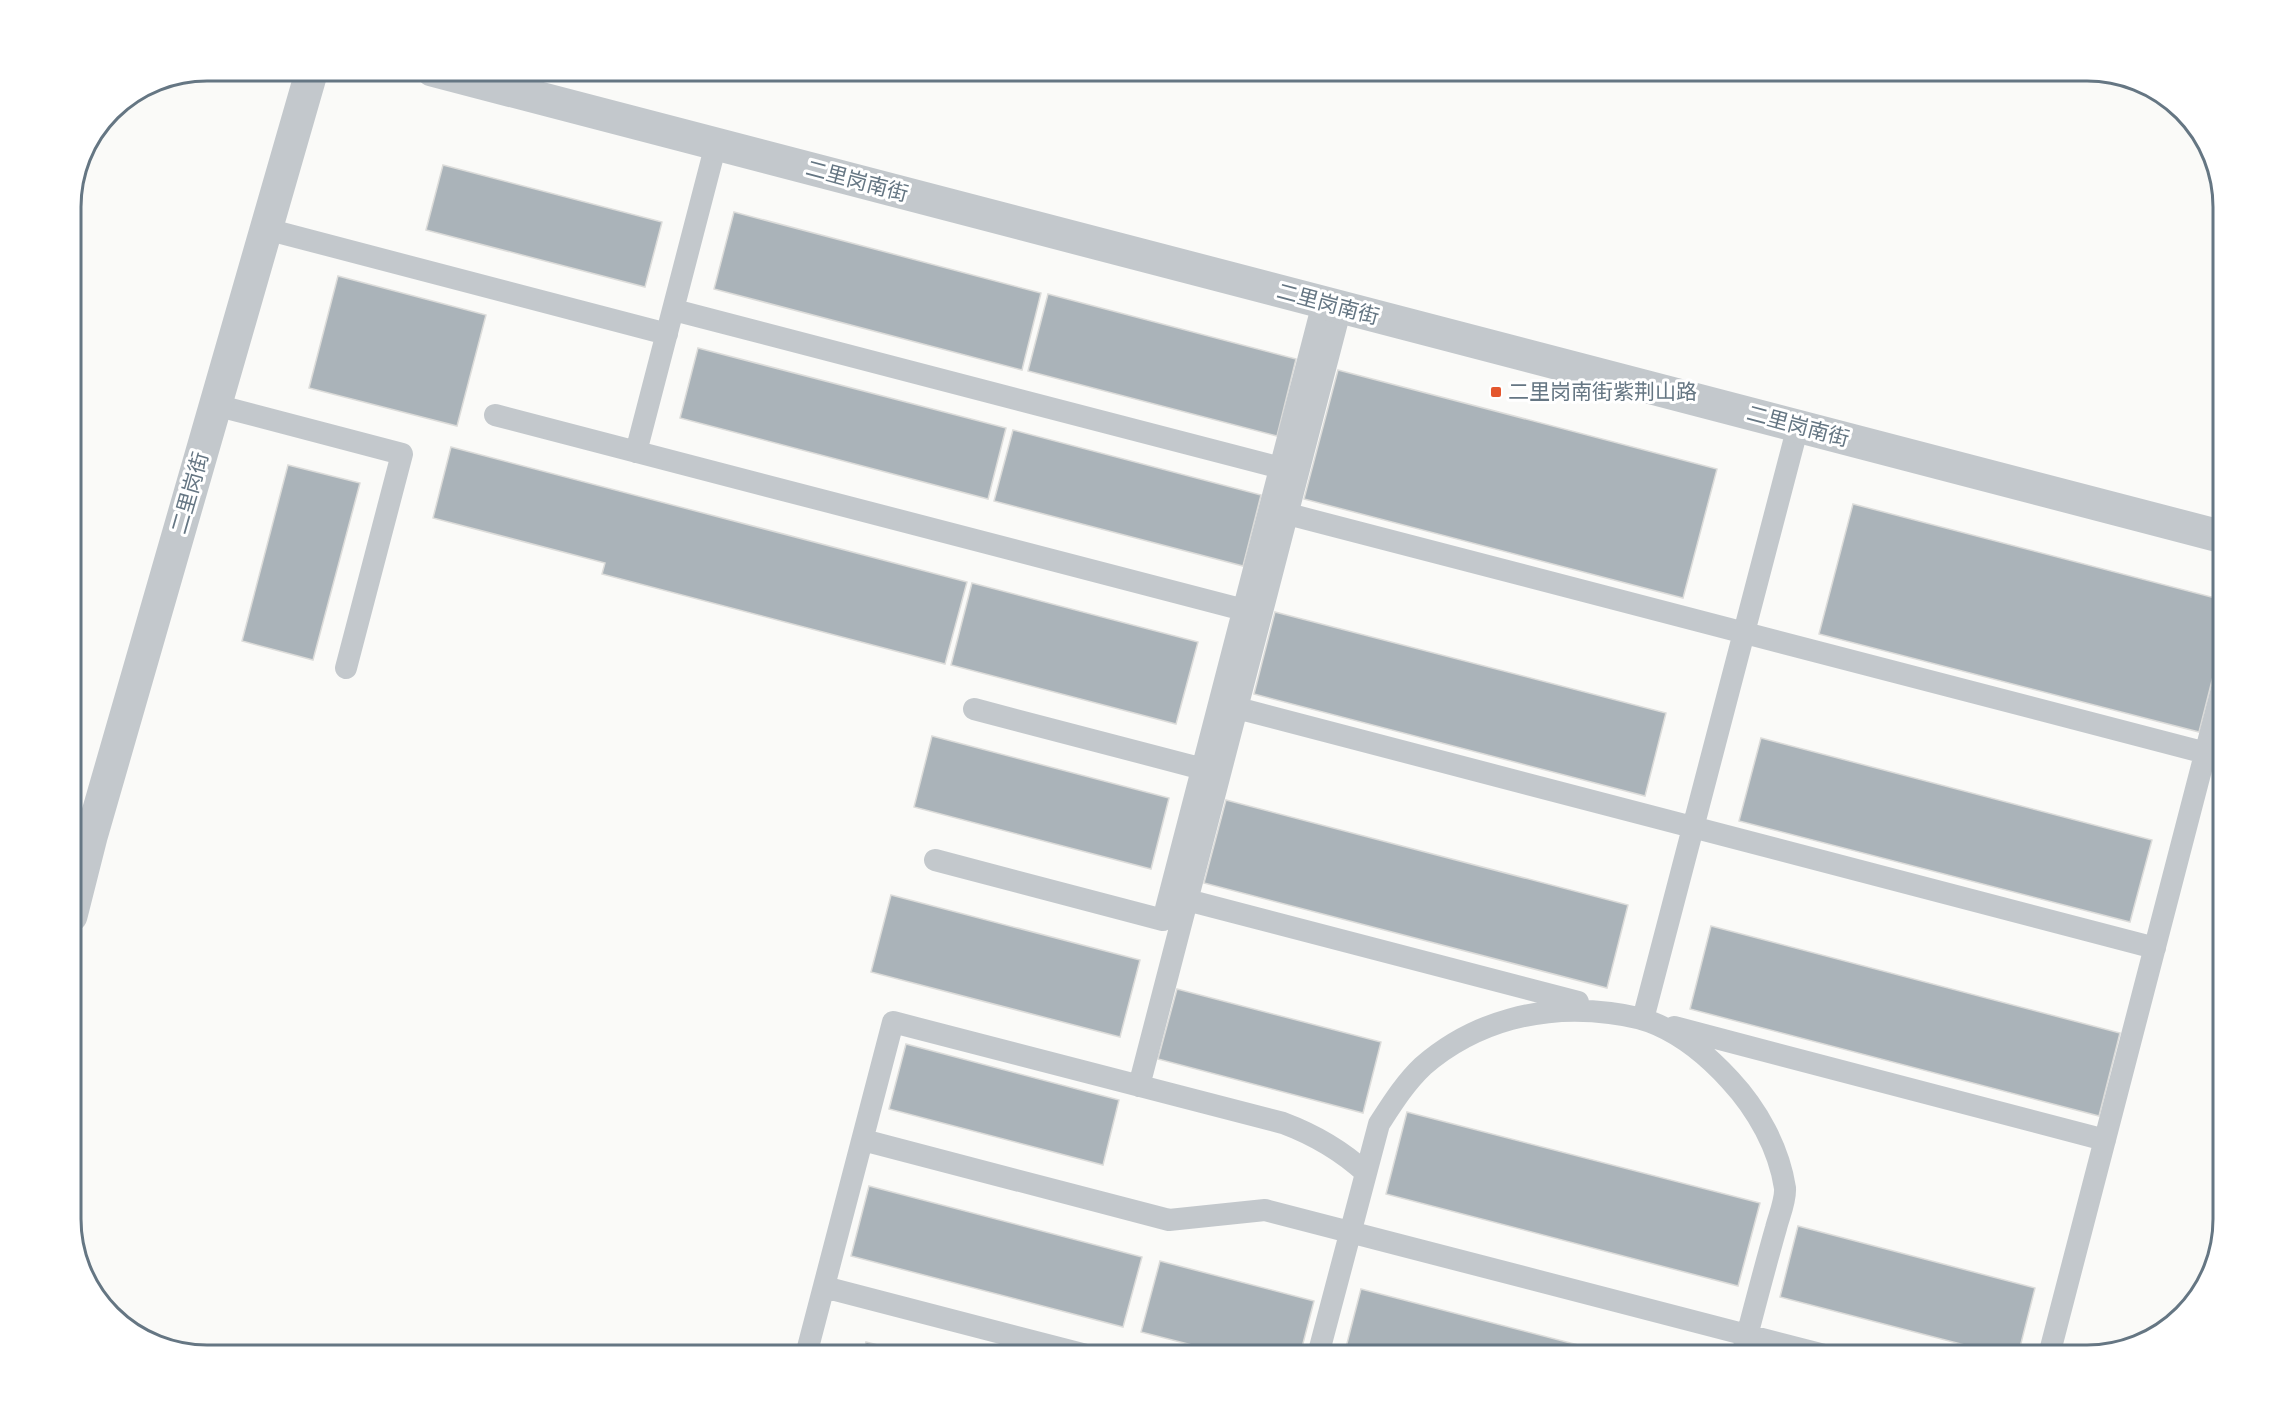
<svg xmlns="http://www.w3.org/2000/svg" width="2294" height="1426" viewBox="0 0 2294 1426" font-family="Jost,'Noto Sans SC',sans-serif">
<rect width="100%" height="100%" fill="#fafaf8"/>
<path fill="#aab3b9" stroke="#dcdcda" stroke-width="1.5" d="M 443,165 L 662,222 L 645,287 L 426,230 Z
M 734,212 L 1041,293 L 1022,370 L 714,289 Z
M 338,276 L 486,315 L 457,426 L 309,388 Z
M 1048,294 L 1296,359 L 1277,436 L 1028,371 Z
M 698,348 L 1006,428 L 988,499 L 680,418 Z
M 1338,370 L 1717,469 L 1683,598 L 1304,499 Z
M 1013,430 L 1261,495 L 1243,566 L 994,501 Z
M 451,447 L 967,582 L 945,664 L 602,574 L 605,563 L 433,518 Z
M 288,465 L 360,483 L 313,660 L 242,641 Z
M 1853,504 L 2223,600 L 2223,637 L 2199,732 L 1819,634 Z
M 972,583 L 1198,642 L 1176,724 L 951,665 Z
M 1275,612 L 1666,713 L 1645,796 L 1254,694 Z
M 932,736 L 1169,798 L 1151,869 L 914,807 Z
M 1761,738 L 2152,840 L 2130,922 L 1739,821 Z
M 1226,800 L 1628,905 L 1607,988 L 1204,883 Z
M 891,895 L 1140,960 L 1120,1037 L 871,972 Z
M 1711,926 L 2120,1033 L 2099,1116 L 1690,1009 Z
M 1177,989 L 1381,1042 L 1363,1113 L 1158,1059 Z
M 906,1044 L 1119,1100 L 1103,1165 L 889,1109 Z
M 1407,1112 L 1760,1203 L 1738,1286 L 1386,1194 Z
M 869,1186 L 1142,1257 L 1123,1327 L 851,1256 Z
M 1798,1226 L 2035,1288 L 2018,1355 L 2003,1355 L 1780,1297 Z
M 1160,1261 L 1314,1301 L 1300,1355 L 1231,1355 L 1141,1332 Z
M 1361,1289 L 1617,1355 L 1344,1355 Z
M 866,1342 L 917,1355 L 863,1355 Z"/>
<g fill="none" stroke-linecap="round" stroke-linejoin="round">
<path stroke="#c3c8cc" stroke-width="22" d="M 266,229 L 667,334
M 674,310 L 1281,468
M 215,405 L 402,454 L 346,668
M 495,415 L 1244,610
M 636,452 L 716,144
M 1288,514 L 2206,753
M 1237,708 L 2155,948
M 974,709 L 1203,769
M 935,860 L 1163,920 L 1323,303
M 1187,900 L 1578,1002
M 1643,1019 L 1798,426
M 1674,1027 L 2105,1140
M 1139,1086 L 1341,307
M 863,1140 L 1169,1220 L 1265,1210 L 1824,1355
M 824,1287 L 1086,1355
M 806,1355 L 893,1022 L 1283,1123 C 1315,1135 1341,1150 1366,1173
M 1318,1355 L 1379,1124 C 1392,1104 1405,1083 1423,1066 C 1475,1021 1542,1004 1610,1013 C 1626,1015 1643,1018 1658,1025 C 1685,1037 1710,1058 1730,1080 C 1757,1109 1779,1148 1785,1188 C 1786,1200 1779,1216 1776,1228 C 1764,1270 1753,1313 1742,1355
M 2049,1355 L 2223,685"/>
<path stroke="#c3c8cc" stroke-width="33" d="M 432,70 L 2223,537
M 71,916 L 91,837 L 312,70"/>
</g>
<rect fill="#e4572e" stroke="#fff" stroke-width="2" x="1490" y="386" width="12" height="12" rx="3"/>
<g text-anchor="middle" stroke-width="6" stroke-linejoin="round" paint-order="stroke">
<g font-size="21" fill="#657683" stroke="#fff">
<text transform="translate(857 181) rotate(15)" y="7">二里岗南街</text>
<text transform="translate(1328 304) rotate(15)" y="7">二里岗南街</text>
<text transform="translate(1798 426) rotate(15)" y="7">二里岗南街</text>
<text transform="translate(190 493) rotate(-74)" y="7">二里岗街</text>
</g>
<g font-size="21" fill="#657683" stroke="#fff" text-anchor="start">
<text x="1508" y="399">二里岗南街紫荆山路</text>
</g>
</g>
<path d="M0 0H2294V1426H0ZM207 81H2087A126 126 0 0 1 2213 207V1219A126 126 0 0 1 2087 1345H207A126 126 0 0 1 81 1219V207A126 126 0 0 1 207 81Z" fill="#fff" fill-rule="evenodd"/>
<path fill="none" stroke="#657683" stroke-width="3" d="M207 81H2087A126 126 0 0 1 2213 207V1219A126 126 0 0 1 2087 1345H207A126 126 0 0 1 81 1219V207A126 126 0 0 1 207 81Z"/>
</svg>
